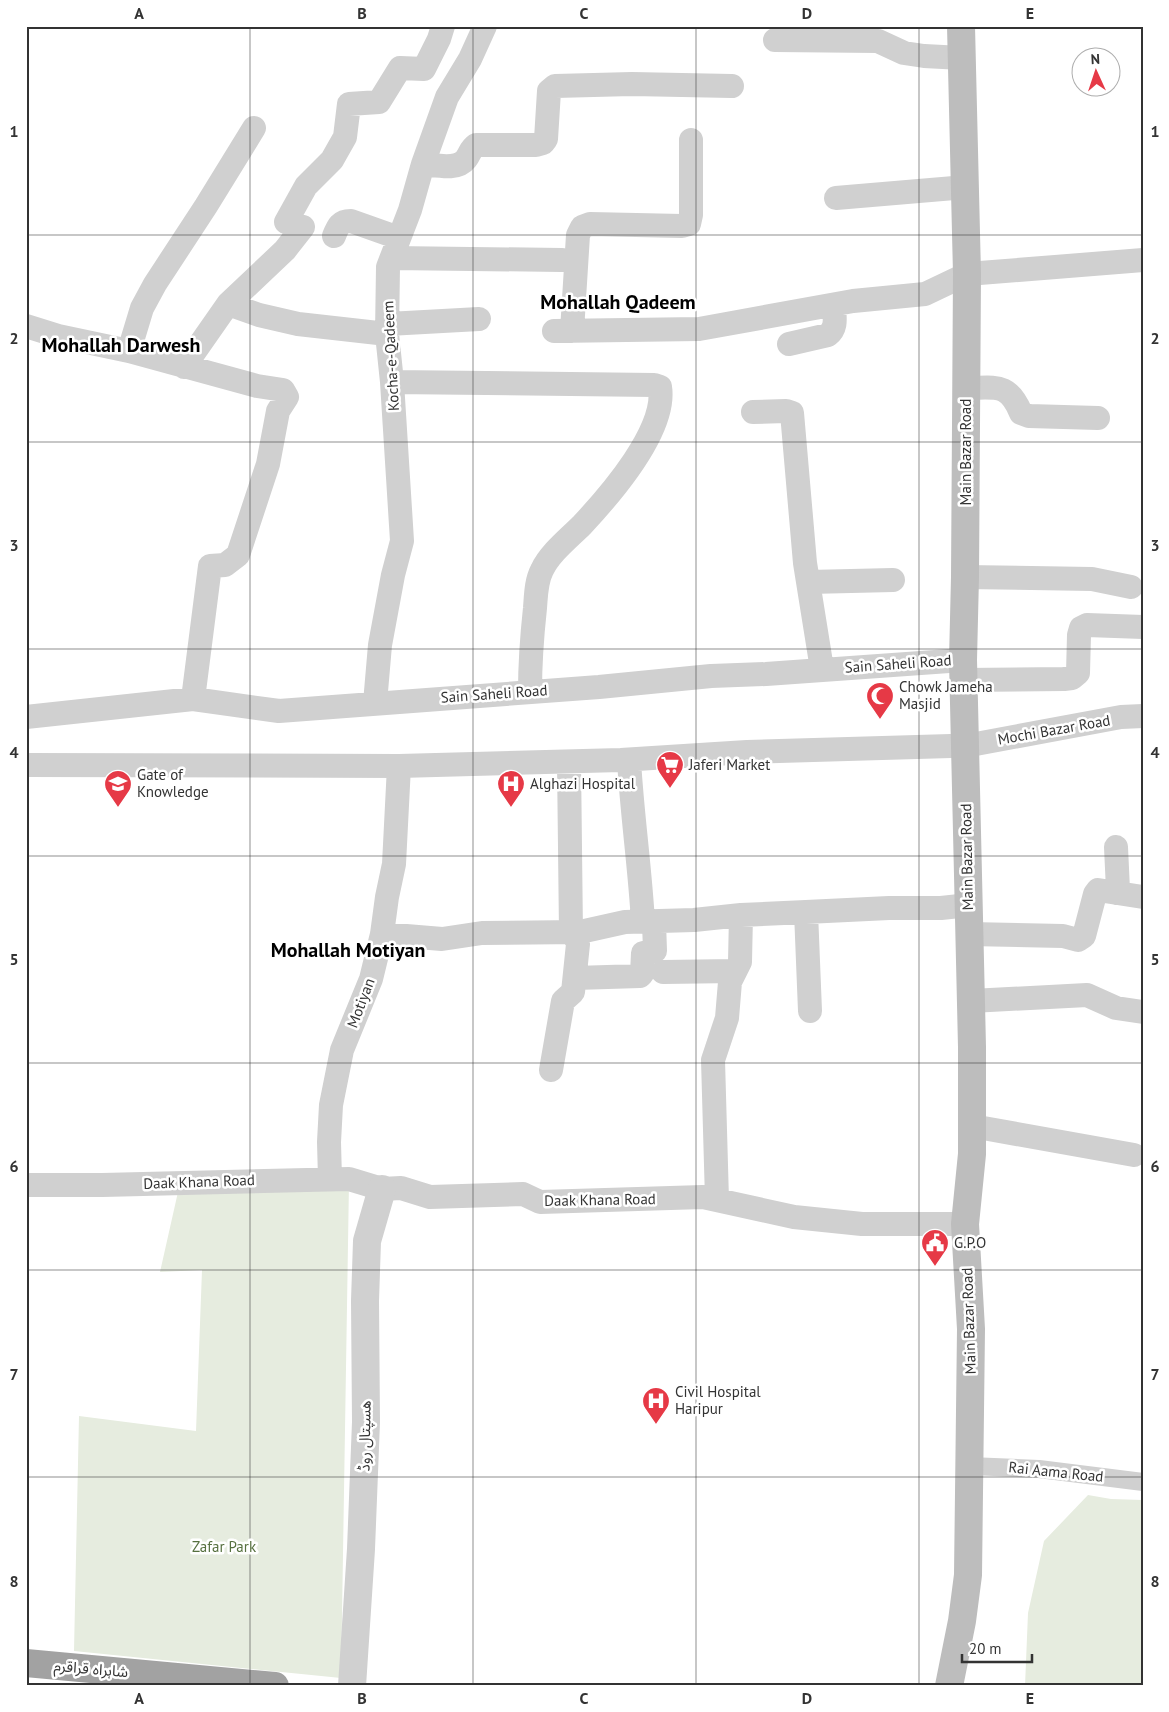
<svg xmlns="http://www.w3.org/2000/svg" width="1169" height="1712" viewBox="0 0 1169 1712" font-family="'PT Sans','Noto Sans Arabic',sans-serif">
<rect width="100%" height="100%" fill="#fff"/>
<path fill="#e6ecdf" d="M 349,1182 L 341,1678 L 74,1651 L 79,1416 L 196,1431 L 202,1270 L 160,1272 L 180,1183 Z
M 1088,1495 L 1111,1499 L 1143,1500 L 1143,1686 L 1025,1686 L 1028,1613 L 1044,1541 Z"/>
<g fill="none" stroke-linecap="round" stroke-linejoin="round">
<path stroke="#d0d0d0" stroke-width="18" d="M 970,1466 L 1039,1469 L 1143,1482"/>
<path stroke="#d0d0d0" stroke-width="24" d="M 775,40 L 878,41 L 904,53 L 924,56 L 962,58
M 423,164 C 436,165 457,171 466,159 C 470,154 470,149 476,145 L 536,145 L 543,143 L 546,139 L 549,91 L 555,86 L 632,84 L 732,86
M 836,198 L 966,187
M 334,236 C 338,226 340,221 351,221 L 399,238
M 392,258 L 562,260
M 228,304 L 259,315 L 298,324 L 387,334
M 388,324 L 479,319
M 26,326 L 58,336 L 129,351 L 257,386 L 283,390 L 287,397 L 278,411 L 268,464 L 238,555 L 225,565 L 210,566 L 193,699
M 554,331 L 699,329 L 853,301 L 925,294 L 967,274 L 1143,260
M 572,331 L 578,235 L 582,227 L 590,224 L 682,226 L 689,224 L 691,215 L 691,140
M 789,344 L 828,335 C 838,327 834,316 834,305
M 129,351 L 142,308 L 155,284 L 206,206 L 254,128
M 184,367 L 228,304 L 285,250 L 303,227 L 286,222 L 306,186 L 332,160 L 345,137 L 349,104 L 379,102 L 400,68 L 424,69 L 439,39 L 443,26
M 392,382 L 654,385 L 660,387 C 667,430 610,495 582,525 C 568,539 550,553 542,570 C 536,581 536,596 535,608 C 532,636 530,663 530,691
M 966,388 C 996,388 1008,382 1021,413 L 1029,416 L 1098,418
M 753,412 L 786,411 L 792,413 L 805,563 L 822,669
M 965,577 L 1092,579 L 1131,587
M 809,582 L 893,580
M 963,680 L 1064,679 L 1072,678 L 1078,673 L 1079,635 L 1081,628 L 1087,625 L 1143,627
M 375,703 L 380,645 L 393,575 L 402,541 L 392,382 L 387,334 L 388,267 L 410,210 L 423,164 L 447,97 L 470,59 L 485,26
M 26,717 L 193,699 L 279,711 L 599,687 L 711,676 L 766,674 L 963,660
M 629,760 C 632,814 640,868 643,922
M 26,765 L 399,766 L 621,760 L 747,752 L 951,746 L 965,746 L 1121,717 L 1143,716
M 1116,847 L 1118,890 L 1117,893
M 806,912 L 810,1011
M 382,934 L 442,939 L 482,933 L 580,932 L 625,922 L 694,920 L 741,915 L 806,912 L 889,908 L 941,908 L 969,905
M 969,934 L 1063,936 L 1078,940 L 1084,936 L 1095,894 L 1098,890 L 1143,897
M 663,972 L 735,971
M 575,978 L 640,976 L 642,974 L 643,953 L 655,951 L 654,922
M 971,1001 L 1087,995 L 1116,1008 L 1143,1012
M 551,1070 L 563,1001 L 573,992 L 578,944 L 577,940 L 571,933 L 569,762
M 972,1126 L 1134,1155
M 330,1179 L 329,1142 L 331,1105 L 342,1050 L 371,979 L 382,934 L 387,897 L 394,864 L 399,766
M 26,1185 L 102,1185 L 349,1179 L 382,1189 L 401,1188 L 430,1197 L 523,1194 L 540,1202 L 703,1197 L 794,1217 L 862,1224 L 965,1224
M 717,1200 L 713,1060 L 727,1018 L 730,982 L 740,962 L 741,915"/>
<path stroke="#d0d0d0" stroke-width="28" d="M 352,1686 L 361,1549 L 366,1422 L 365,1301 L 367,1241 L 382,1189"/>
<path stroke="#bdbdbd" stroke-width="28" d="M 949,1686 L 962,1621 L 968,1575 L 971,1329 L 965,1224 L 972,1154 L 972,1047 L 963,660 L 965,577 L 967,274 L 961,26"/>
<path stroke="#a2a2a2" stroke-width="28" d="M 26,1663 L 275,1686"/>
</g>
<path fill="none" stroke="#333" stroke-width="1" stroke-opacity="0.55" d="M 250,26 L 250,1686M 473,26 L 473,1686M 696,26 L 696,1686M 919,26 L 919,1686M 26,235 L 1143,235M 26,442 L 1143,442M 26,649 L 1143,649M 26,856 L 1143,856M 26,1063 L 1143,1063M 26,1270 L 1143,1270M 26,1477 L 1143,1477"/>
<defs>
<symbol id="mosque-pin" viewBox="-11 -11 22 30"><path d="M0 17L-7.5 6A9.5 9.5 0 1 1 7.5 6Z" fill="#e63946" stroke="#fff"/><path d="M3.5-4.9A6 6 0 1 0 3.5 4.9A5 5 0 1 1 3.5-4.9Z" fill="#fff"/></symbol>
<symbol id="supermarket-pin" viewBox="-11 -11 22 30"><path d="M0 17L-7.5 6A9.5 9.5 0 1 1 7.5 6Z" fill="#e63946" stroke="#fff"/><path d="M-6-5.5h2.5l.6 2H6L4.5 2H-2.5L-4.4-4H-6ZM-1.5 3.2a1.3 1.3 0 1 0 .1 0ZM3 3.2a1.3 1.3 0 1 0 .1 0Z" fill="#fff"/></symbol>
<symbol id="school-pin" viewBox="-11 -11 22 30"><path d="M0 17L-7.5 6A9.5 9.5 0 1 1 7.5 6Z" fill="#e63946" stroke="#fff"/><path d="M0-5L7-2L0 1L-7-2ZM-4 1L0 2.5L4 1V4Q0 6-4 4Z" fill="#fff"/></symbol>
<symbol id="hospital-pin" viewBox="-11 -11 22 30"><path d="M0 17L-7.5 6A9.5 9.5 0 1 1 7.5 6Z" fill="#e63946" stroke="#fff"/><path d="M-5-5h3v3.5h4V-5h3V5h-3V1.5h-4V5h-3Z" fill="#fff"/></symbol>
<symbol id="civic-pin" viewBox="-11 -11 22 30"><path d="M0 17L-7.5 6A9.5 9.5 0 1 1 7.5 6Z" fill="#e63946" stroke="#fff"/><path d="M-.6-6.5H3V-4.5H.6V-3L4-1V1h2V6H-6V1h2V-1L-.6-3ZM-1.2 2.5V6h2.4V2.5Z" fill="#fff"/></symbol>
</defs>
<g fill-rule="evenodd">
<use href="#mosque-pin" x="864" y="680" width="32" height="43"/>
<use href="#supermarket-pin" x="654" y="749" width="32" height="43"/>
<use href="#school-pin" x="102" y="768" width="32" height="43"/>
<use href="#hospital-pin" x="495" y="768" width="32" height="43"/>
<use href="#civic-pin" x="919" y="1227" width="32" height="43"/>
<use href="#hospital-pin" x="640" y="1385" width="32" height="43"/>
</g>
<g text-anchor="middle" stroke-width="5" stroke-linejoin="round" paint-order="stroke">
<g font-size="15" fill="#333" stroke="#fff">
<text transform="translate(391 356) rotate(-93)" y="5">Kocha-e-Qadeem</text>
<text transform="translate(966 452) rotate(-90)" y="5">Main Bazar Road</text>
<text transform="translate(898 664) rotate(-4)" y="5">Sain Saheli Road</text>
<text transform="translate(494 694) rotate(-4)" y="5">Sain Saheli Road</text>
<text transform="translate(1054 730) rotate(-10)" y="5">Mochi Bazar Road</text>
<text transform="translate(967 857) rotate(-91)" y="5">Main Bazar Road</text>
<text transform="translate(361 1003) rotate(-69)" y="5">Motiyan</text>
<text transform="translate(199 1182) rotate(-2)" y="5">Daak Khana Road</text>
<text transform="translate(600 1200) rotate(-1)" y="5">Daak Khana Road</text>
<text transform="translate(969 1321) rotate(-92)" y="5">Main Bazar Road</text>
<text transform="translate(365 1436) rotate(-89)" y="5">ھسپتال روڈ</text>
<text transform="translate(1056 1472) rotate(6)" y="5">Rai Aama Road</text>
<text transform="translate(91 1669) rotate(5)" y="5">شاہراہ قراقرم</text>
</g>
<g font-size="15" fill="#333" stroke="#fff" text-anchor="start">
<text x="899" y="692">Chowk Jameha<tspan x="899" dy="17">Masjid</tspan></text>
<text x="689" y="770">Jaferi Market</text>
<text x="137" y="780">Gate of<tspan x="137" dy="17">Knowledge</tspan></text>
<text x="530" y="789">Alghazi Hospital</text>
<text x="954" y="1248">G.P.O</text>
<text x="675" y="1397">Civil Hospital<tspan x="675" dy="17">Haripur</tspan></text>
</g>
<g font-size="15" fill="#56703f" stroke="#fff">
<text x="224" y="1552">Zafar Park</text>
</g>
<g font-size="20" font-weight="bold" fill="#000" stroke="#fff">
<text x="618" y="309">Mohallah Qadeem</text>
<text x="121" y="352">Mohallah Darwesh</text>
<text x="348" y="957">Mohallah Motiyan</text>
</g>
</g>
<rect width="1169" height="1712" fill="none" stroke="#ffffff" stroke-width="55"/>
<g transform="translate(1096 72) rotate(357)"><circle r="24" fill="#ffffff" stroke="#adadad"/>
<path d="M0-4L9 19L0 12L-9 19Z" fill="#e63946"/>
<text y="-8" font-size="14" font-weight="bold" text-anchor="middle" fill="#333333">N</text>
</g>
<path d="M962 1654v8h70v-8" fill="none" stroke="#333333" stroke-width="2.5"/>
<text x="969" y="1654" font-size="15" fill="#333333" stroke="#ffffff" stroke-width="4" paint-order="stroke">20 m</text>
<rect x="28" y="28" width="1114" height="1656" fill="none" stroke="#333" stroke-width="2"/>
<g font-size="16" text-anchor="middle" font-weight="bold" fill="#333">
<text x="139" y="19">A</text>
<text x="362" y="19">B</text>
<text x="584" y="19">C</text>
<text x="807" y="19">D</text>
<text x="1030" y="19">E</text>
<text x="14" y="137">1</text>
<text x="1155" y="137">1</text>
<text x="14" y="344">2</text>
<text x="1155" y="344">2</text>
<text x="14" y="551">3</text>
<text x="1155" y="551">3</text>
<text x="14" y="758">4</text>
<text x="1155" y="758">4</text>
<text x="14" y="965">5</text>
<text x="1155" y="965">5</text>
<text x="14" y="1172">6</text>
<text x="1155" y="1172">6</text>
<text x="14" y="1380">7</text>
<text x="1155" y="1380">7</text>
<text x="14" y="1587">8</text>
<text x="1155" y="1587">8</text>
<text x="139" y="1704">A</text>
<text x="362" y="1704">B</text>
<text x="584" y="1704">C</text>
<text x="807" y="1704">D</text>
<text x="1030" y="1704">E</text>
</g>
</svg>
